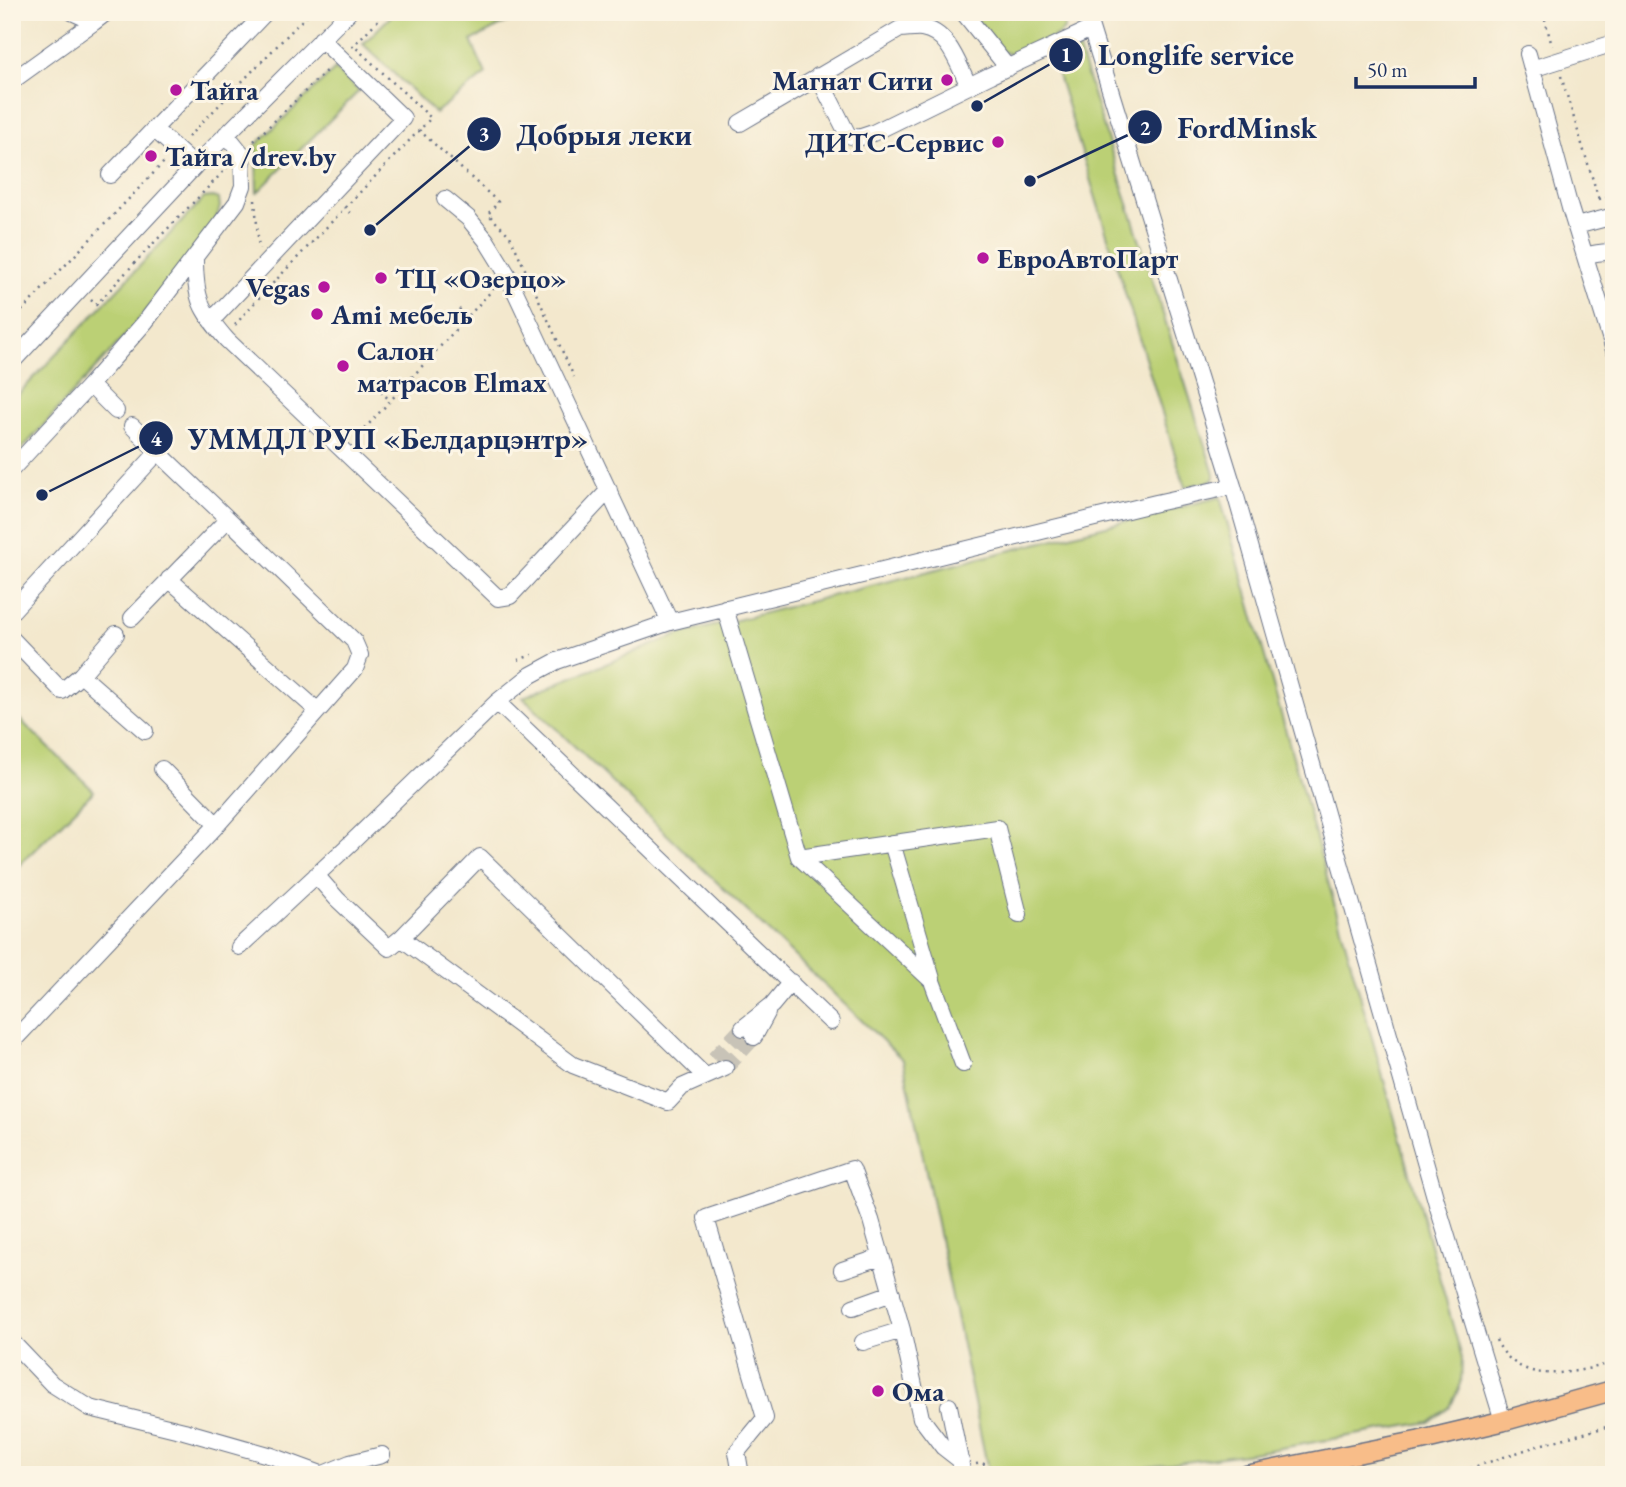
<svg xmlns="http://www.w3.org/2000/svg" width="1626" height="1487" viewBox="0 0 1626 1487" font-family="'EB Garamond',serif">
<rect width="100%" height="100%" fill="#fcf5e5"/>
<filter id="ink" filterUnits="userSpaceOnUse"><feTurbulence type="fractalNoise" baseFrequency=".0143" numOctaves="2"/><feDisplacementMap in="SourceGraphic" scale="14" xChannelSelector="R" yChannelSelector="G"/><feConvolveMatrix kernelMatrix="1 2 1 2 8 2 1 2 1" color-interpolation-filters="sRGB"/></filter>
<filter id="wash" filterUnits="userSpaceOnUse"><feTurbulence type="fractalNoise" baseFrequency=".00686" numOctaves="4" result="noise"/><feDisplacementMap in="SourceGraphic" scale="28" xChannelSelector="R" yChannelSelector="G"/><feGaussianBlur stdDeviation="1.57" result="paint"/><feColorMatrix in="noise" values="0 0 0 0 0 0 0 0 0 0 0 0 0 0 0 0 0 1.4 0 .05"/><feComposite in="paint" operator="in"/></filter>
<g filter="url(#wash)">
<rect width="100%" height="100%" fill="#f3e8cd"/>
<path fill="#bbd074" stroke="#6b8069" stroke-width="2" d="M 395,12 L 526,12 L 471,41 L 486,74 L 435,113 L 363,44 Z
M 971,12 L 1062,12 C 1063,17 1066,24 1064,29 C 1061,36 1028,51 1020,54 C 1014,55 1009,54 1003,52 Z
M 1079,50 L 1214,474 L 1214,478 L 1211,481 L 1185,487 L 1053,59 Z
M 335,69 L 359,91 L 257,193 L 256,145 Z
M 212,197 L 219,199 L 220,207 L 215,222 L 133,327 L 12,460 L 12,401 L 204,198 Z
M 1220,497 L 1462,1358 L 1461,1384 L 1450,1407 L 1429,1422 L 1252,1453 L 1088,1475 L 989,1475 L 903,1060 L 523,697 L 678,635 Z
M 12,712 L 94,791 L 12,872 Z"/>
</g>
<g filter="url(#ink)">
<g fill="none" stroke-linecap="round" stroke-linejoin="round">
<path stroke="#c8c3b7" stroke-width="16" stroke-dasharray="16 8" stroke-linecap="butt" d="M 714,1059 L 743,1028
M 725,1068 L 754,1037"/>
<defs>
<path id="minor" d="M 72,12 L 94,22 L 107,12
M 963,12 L 1008,68
M 1086,12 L 1233,486 L 1437,1204 L 1503,1421
M 1528,54 L 1570,208 L 1614,350
M 1532,69 L 1614,43
M 818,76 L 848,135 L 858,138 L 873,133 L 991,75 L 1091,29
M 12,81 L 94,22
M 740,123 L 900,29 C 907,29 915,27 922,28 C 949,32 958,65 969,86
M 154,129 L 195,166
M 110,175 L 264,14
M 445,199 L 468,218 L 486,240 L 507,274 L 670,622
M 1576,226 L 1614,216
M 1585,256 C 1595,252 1603,253 1614,251
M 195,258 C 195,299 200,309 227,340 L 498,598 L 510,596 L 609,490
M 211,321 L 403,118 L 321,39
M 12,362 L 195,166 L 349,12
M 90,385 L 146,321 L 237,202 L 243,186 L 242,154 L 226,134
M 132,426 L 158,452
M 12,469 L 90,385 L 116,411
M 169,579 L 318,711
M 725,608 L 799,857 L 932,981 L 963,1064
M 12,611 L 158,452 L 228,519
M 132,618 L 228,519 L 354,641 L 360,655 L 355,669 L 217,825
M 12,639 L 62,691 L 81,675 L 145,731
M 81,675 L 116,634
M 497,702 L 831,1022
M 892,843 L 932,979
M 799,857 L 997,828 L 1019,915
M 316,875 L 337,899 L 389,948 L 401,938 L 573,1065 L 668,1102 L 682,1087 L 725,1068
M 401,938 L 480,857 L 705,1076
M 239,947 L 351,843 L 497,702 L 531,675 L 557,661 L 670,622 L 1156,503 L 1233,486
M 743,1028 L 772,1005 L 791,982
M 754,1037 L 767,1013
M 12,1042 L 217,825 L 162,769
M 842,1270 L 881,1257
M 853,1307 L 892,1293
M 12,1342 L 52,1384 L 90,1408 L 184,1431 L 272,1456 L 321,1474
M 863,1342 L 902,1330
M 949,1406 L 963,1475
M 321,1475 L 350,1463 L 382,1455
M 741,1475 L 737,1452 L 765,1418 L 706,1218 L 852,1169 L 871,1220 L 902,1330 L 921,1418 L 943,1447 L 961,1461"/>
<path id="major" d="M 1248,1475 L 1419,1441 L 1503,1421 L 1614,1390"/>
</defs>
<use href="#minor" stroke="#677085" stroke-width="18"/>
<use href="#major" stroke="#677085" stroke-width="22"/>
<path stroke="#677085" stroke-width="2.5" stroke-dasharray="2 5" stroke-linecap="butt" d="M 1543,12 L 1552,46
M 352,47 L 386,12
M 1561,76 L 1600,203
M 419,130 L 498,202 L 488,214 L 510,236 L 574,377
M 188,137 L 310,12
M 254,141 L 329,68
M 1599,199 L 1614,195
M 255,200 L 259,249
M 344,207 L 350,213
M 1610,266 L 1614,280
M 91,300 L 96,305 L 143,254 L 227,168
M 459,309 L 467,317
M 12,321 L 166,160
M 235,325 L 255,302 L 431,118 L 353,45
M 381,391 L 390,401
M 355,439 L 495,287
M 518,660 L 532,655
M 1496,1340 C 1520,1389 1572,1372 1614,1363
M 976,1464 L 982,1463 L 1007,1475
M 921,1475 L 945,1470
M 1450,1475 L 1543,1444 L 1614,1425"/>
<use href="#minor" stroke="#fff" stroke-width="16"/>
<use href="#major" stroke="#f8bd89" stroke-width="19"/>
</g>
</g>
<g fill="#b5179e" stroke="#fcf5e5" stroke-width="2.5">
<circle cx="947" cy="80" r="7"/>
<circle cx="176" cy="90" r="7"/>
<circle cx="998" cy="142" r="7"/>
<circle cx="151" cy="156" r="7"/>
<circle cx="983" cy="258" r="7"/>
<circle cx="381" cy="278" r="7"/>
<circle cx="324" cy="287" r="7"/>
<circle cx="317" cy="314" r="7"/>
<circle cx="343" cy="366" r="7"/>
<circle cx="878" cy="1391" r="7"/>
</g>
<g text-anchor="middle" stroke-width="6" stroke-linejoin="round" paint-order="stroke">
<g font-size="28" font-weight="bold" fill="#1b2f5e" stroke="#fcf5e5" text-anchor="start">
<text x="933" y="90" text-anchor="end">Магнат Cити</text>
<text x="190" y="100">Тайга</text>
<text x="984" y="152" text-anchor="end">ДИТС-Сервис</text>
<text x="165" y="166">Тайга /drev.by</text>
<text x="997" y="268">ЕвроАвтоПарт</text>
<text x="395" y="288">ТЦ «Озерцо»</text>
<text x="310" y="297" text-anchor="end">Vegas</text>
<text x="331" y="324">Ami мебель</text>
<text x="357" y="360">Салон<tspan x="357" dy="32">матрасов Elmax</tspan></text>
<text x="892" y="1401">Ома</text>
</g>
</g>
<path fill="none" stroke="#1b2f5e" stroke-width="2.5" d="M977 106L1066 55M1030 181L1145 127M370 230L484 134M42 495L156 438"/>
<g fill="#1b2f5e" stroke="#fcf5e5" stroke-width="2.5">
<circle cx="977" cy="106" r="7"/>
<circle cx="1030" cy="181" r="7"/>
<circle cx="370" cy="230" r="7"/>
<circle cx="42" cy="495" r="7"/>
<circle cx="1066" cy="55" r="18"/>
<circle cx="1145" cy="127" r="18"/>
<circle cx="484" cy="134" r="18"/>
<circle cx="156" cy="438" r="18"/>
</g>
<g font-size="21" text-anchor="middle" font-weight="bold" fill="#fff">
<text x="1066" y="62">1</text>
<text x="1145" y="135">2</text>
<text x="484" y="141">3</text>
<text x="156" y="446">4</text>
</g>
<g font-size="30" text-anchor="middle" font-weight="bold" fill="#1b2f5e" stroke="#fcf5e5" stroke-width="6" stroke-linejoin="round" paint-order="stroke">
<text x="1196" y="65">Longlife service</text>
<text x="1247" y="138">FordMinsk</text>
<text x="604" y="145">Добрыя леки</text>
<text x="388" y="449">УММДЛ РУП «Белдарцэнтр»</text>
</g>
<rect width="1626" height="1487" fill="none" stroke="#fcf5e5" stroke-width="42"/>
<path d="M1356 77v10h119v-10" fill="none" stroke="#1b2f5e" stroke-width="3.5"/>
<text x="1367" y="77" font-size="21" fill="#1b2f5e" stroke="#fcf5e5" stroke-width="5" paint-order="stroke">50 m</text>
</svg>
